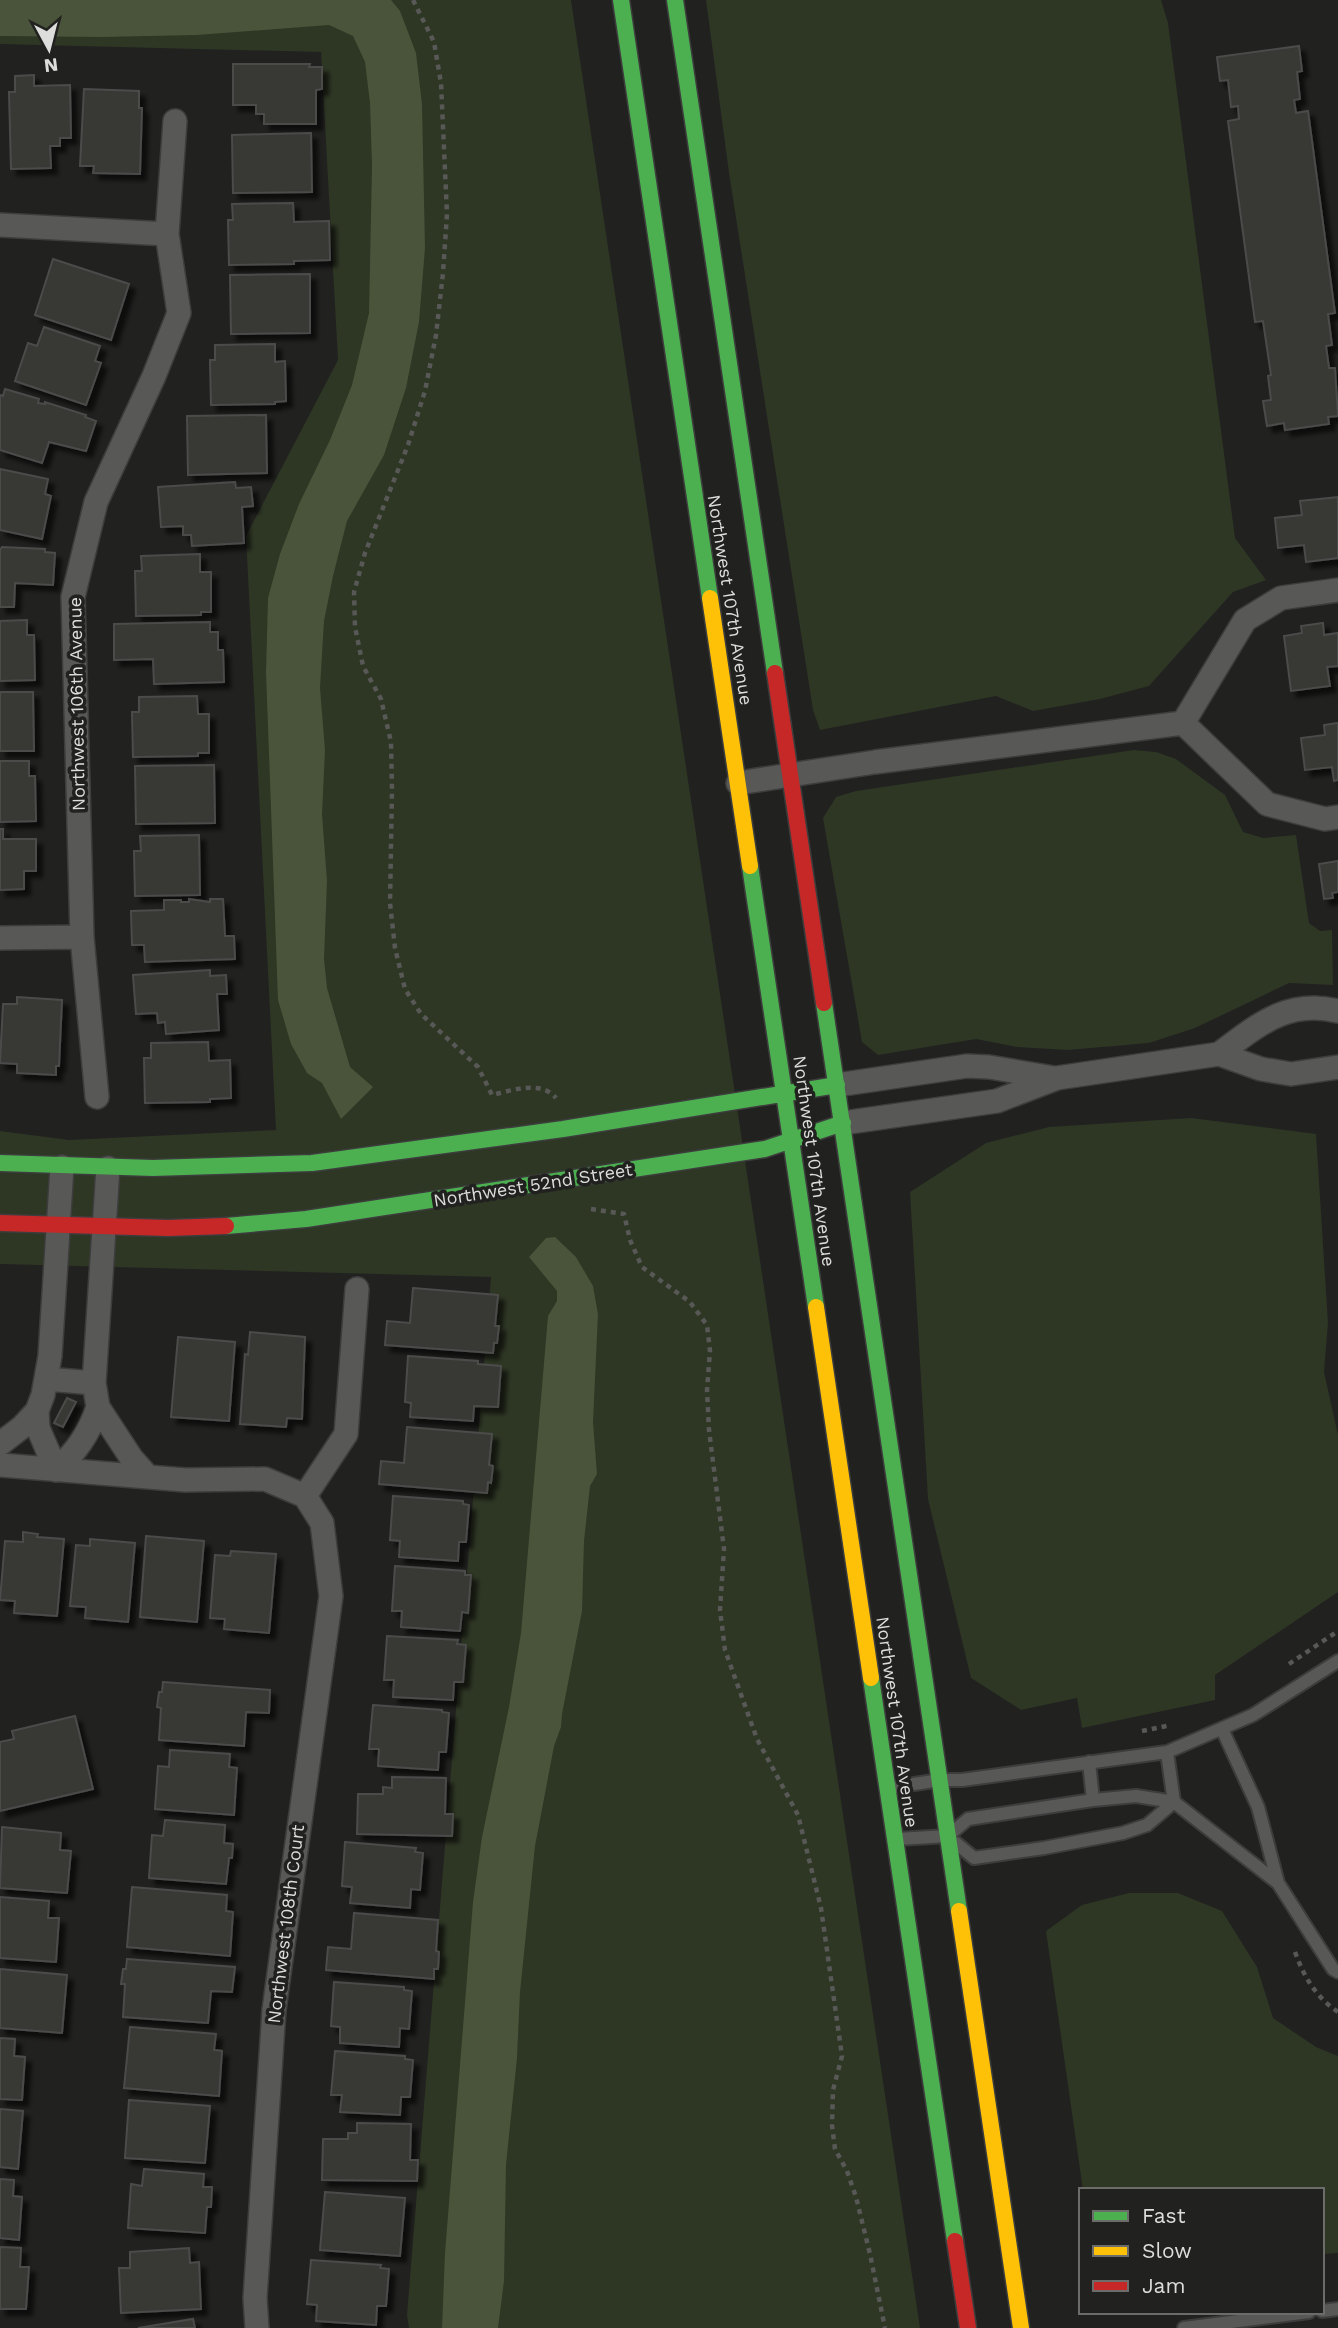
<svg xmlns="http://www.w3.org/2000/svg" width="1338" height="2328" viewBox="0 0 1338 2328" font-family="'Work Sans',sans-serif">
<defs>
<filter id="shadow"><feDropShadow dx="6" dy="6" stdDeviation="2" flood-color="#0009"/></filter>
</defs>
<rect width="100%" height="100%" fill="#212120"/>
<path fill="#2e3624" d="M 0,0 L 571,0 L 920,2328 L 409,2328 L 407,2315 L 491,1277 L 0,1264 L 0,1131 L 69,1140 L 276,1130 L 246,536 L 338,360 L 321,52 L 0,44 Z
M 706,0 L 1161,0 L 1168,23 L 1235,538 L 1266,580 L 1233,592 L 1149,686 L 1100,699 L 1033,711 L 996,696 L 820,730 L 813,710 L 729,173 Z
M 1134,750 L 1156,752 L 1176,759 L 1225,795 L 1243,832 L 1263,838 L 1296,835 L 1309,923 L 1320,931 L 1332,930 L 1333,985 L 1289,983 L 1195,1028 L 1149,1043 L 1068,1050 L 1017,1047 L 976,1039 L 878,1055 L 862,1042 L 823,818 L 836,797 L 856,791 Z
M 1191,1118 L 1316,1134 L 1328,1323 L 1324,1372 L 1338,1435 L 1338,1592 L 1215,1675 L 1215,1700 L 1082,1728 L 1077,1698 L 1021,1710 L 971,1678 L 928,1499 L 910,1192 L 986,1143 L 1049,1127 Z
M 1129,1893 L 1178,1893 L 1222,1911 L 1257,1967 L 1273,2018 L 1316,2047 L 1338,2056 L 1338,2253 L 1322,2254 L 1322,2190 L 1083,2190 L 1046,1931 L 1082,1905 Z"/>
<path fill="#49543a" d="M 0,0 L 391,0 L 400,11 L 416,53 L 422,104 L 425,248 L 419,322 L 406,388 L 384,455 L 347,521 L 333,576 L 324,621 L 320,688 L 325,750 L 322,814 L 327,881 L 324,959 L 327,988 L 350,1067 L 373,1087 L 341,1119 L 322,1083 L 307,1073 L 291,1044 L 278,1000 L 266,672 L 268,598 L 280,554 L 299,504 L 330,440 L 352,385 L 369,313 L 372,166 L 370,103 L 365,62 L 353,36 L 329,25 L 197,35 L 101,37 L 0,36 Z
M 555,1237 L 576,1257 L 593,1286 L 598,1314 L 593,1422 L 597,1474 L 590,1486 L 584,1541 L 582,1611 L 562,1714 L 561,1727 L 554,1746 L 535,1846 L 520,1992 L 517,2058 L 506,2165 L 504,2281 L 498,2328 L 442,2328 L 445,2253 L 473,1902 L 482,1837 L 509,1707 L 521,1633 L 548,1316 L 557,1301 L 557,1291 L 529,1257 L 546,1238 Z"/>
<path fill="#373736" stroke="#4b4b4a" stroke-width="2" filter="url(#shadow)" d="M 1299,46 L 1302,71 L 1297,72 L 1300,99 L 1294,100 L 1296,113 L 1308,111 L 1335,313 L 1328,314 L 1332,345 L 1326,346 L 1329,368 L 1335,368 L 1338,416 L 1328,417 L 1329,424 L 1285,430 L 1284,423 L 1267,426 L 1263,401 L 1271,400 L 1268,376 L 1271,375 L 1263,321 L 1255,322 L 1228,121 L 1239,119 L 1238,106 L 1231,107 L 1228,80 L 1220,81 L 1217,57 Z
M 233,64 L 310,64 L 309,67 L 322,67 L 322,89 L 316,90 L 316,124 L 264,124 L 264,114 L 256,114 L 256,105 L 233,105 Z
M 34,75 L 34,86 L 70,85 L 71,138 L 60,138 L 60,146 L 50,146 L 51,168 L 11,169 L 9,92 L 15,92 L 15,76 Z
M 84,89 L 139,91 L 139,108 L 142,108 L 140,174 L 93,173 L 94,166 L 80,166 Z
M 311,133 L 312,192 L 233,193 L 232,135 Z
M 293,203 L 294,222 L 329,221 L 330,260 L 294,261 L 294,264 L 229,265 L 228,220 L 233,220 L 232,204 Z
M 53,259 L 129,284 L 111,340 L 35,315 Z
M 310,274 L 310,333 L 231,334 L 230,275 Z
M 44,327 L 100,346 L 95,361 L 101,363 L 86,405 L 15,381 L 28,343 L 37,346 Z
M 275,344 L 275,362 L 285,361 L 286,401 L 275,402 L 275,404 L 211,405 L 210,360 L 215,360 L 215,345 Z
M 5,389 L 39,399 L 38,403 L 45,404 L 45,402 L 86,415 L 85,417 L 96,421 L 86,451 L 49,442 L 42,463 L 0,450 L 0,395 L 3,396 Z
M 266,415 L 267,473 L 188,475 L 187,416 Z
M 0,469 L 48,479 L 45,494 L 51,496 L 42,539 L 0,530 Z
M 235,482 L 236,488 L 251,487 L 253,506 L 242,507 L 244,543 L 192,546 L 191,535 L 183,535 L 183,526 L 161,527 L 158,487 Z
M 1338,497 L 1338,558 L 1306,562 L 1304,545 L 1278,548 L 1275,518 L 1302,515 L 1300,501 Z
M 2,547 L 45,549 L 45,552 L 55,553 L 53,585 L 15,583 L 14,607 L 0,607 L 0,550 Z
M 200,554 L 200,572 L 211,572 L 211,612 L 201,612 L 201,615 L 136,616 L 135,571 L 142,571 L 141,556 Z
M 27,620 L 27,635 L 34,635 L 35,680 L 0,681 L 0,621 Z
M 210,622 L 210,632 L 218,632 L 218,650 L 223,650 L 224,682 L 154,684 L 153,659 L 114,660 L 114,624 Z
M 1323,623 L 1324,635 L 1338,633 L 1338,666 L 1327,667 L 1330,686 L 1291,691 L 1284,636 L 1302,633 L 1301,626 Z
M 0,692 L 33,692 L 34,751 L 0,751 Z
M 197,696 L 198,714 L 209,714 L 209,753 L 198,753 L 198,756 L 133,757 L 132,712 L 139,712 L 139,697 Z
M 1338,723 L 1338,780 L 1334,781 L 1332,767 L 1305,770 L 1301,738 L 1325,735 L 1324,725 Z
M 0,761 L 29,761 L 29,776 L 35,776 L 36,821 L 0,822 Z
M 214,765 L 215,823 L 136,824 L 135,766 Z
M 0,829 L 3,829 L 3,839 L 36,839 L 36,871 L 24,871 L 24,889 L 0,890 Z
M 199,835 L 200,895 L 135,896 L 134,851 L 141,851 L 140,836 Z
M 1338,861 L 1338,892 L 1332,893 L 1333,898 L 1324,899 L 1319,864 Z
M 189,899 L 210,902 L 210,899 L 223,899 L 225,936 L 234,936 L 235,959 L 145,962 L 144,945 L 132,945 L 131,911 L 164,910 L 164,900 L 181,900 L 181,902 L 189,902 Z
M 210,970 L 210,976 L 226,975 L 227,994 L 217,994 L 219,1030 L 166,1034 L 165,1022 L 158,1023 L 157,1013 L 136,1014 L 133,975 Z
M 17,997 L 62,1000 L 59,1066 L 56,1066 L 56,1075 L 17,1073 L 17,1064 L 0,1063 L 3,1004 L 17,1004 Z
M 208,1042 L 209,1061 L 230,1060 L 231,1098 L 210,1099 L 210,1102 L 145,1103 L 144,1058 L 151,1058 L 151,1043 Z
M 413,1288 L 498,1295 L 495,1326 L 499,1326 L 497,1343 L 494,1343 L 493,1353 L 385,1345 L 387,1321 L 410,1323 Z
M 250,1332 L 305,1337 L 302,1419 L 287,1418 L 286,1427 L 240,1424 L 245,1354 L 248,1355 Z
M 178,1337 L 235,1342 L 229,1421 L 171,1417 Z
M 408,1356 L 478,1361 L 478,1364 L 501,1366 L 498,1407 L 474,1406 L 473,1421 L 410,1417 L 411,1403 L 405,1402 Z
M 67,1398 L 76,1402 L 63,1427 L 54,1423 Z
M 407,1427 L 492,1434 L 489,1465 L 493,1466 L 491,1483 L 488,1482 L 487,1493 L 379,1484 L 381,1461 L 404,1463 Z
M 393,1496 L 463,1501 L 463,1504 L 469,1505 L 466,1542 L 459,1542 L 458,1561 L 399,1557 L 400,1541 L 390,1540 Z
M 23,1532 L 38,1534 L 37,1537 L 64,1539 L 57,1616 L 14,1613 L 15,1601 L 0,1600 L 5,1541 L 23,1542 Z
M 146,1536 L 204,1541 L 197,1622 L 140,1617 Z
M 90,1539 L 135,1543 L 128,1622 L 85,1618 L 86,1607 L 70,1606 L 76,1545 L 90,1546 Z
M 231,1551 L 276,1554 L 269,1633 L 224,1629 L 225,1619 L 210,1618 L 215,1555 L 230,1556 Z
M 395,1566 L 465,1571 L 465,1575 L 471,1575 L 468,1613 L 462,1612 L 460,1631 L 401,1627 L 402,1611 L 392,1611 Z
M 387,1636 L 458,1640 L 457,1644 L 466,1645 L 463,1682 L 454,1682 L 453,1700 L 393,1697 L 394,1680 L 384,1680 Z
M 163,1682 L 270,1690 L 269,1713 L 246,1712 L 244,1746 L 159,1740 L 161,1708 L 157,1707 L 159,1692 L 162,1692 Z
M 373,1705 L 442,1710 L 442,1712 L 449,1713 L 446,1752 L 439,1752 L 438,1770 L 378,1766 L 379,1749 L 369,1749 Z
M 75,1716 L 93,1789 L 0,1811 L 0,1742 L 14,1739 L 12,1731 Z
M 170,1750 L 230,1754 L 229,1767 L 237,1768 L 234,1815 L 155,1809 L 158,1766 L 169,1767 Z
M 392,1777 L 446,1778 L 445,1814 L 453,1814 L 452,1836 L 357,1834 L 358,1794 L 383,1794 L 383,1787 L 392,1788 Z
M 165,1820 L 225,1825 L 224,1843 L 233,1844 L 232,1858 L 229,1858 L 226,1884 L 149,1878 L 152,1835 L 163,1836 Z
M 2,1827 L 61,1833 L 60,1850 L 71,1851 L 67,1893 L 0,1888 Z
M 345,1842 L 416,1848 L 415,1852 L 423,1853 L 420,1890 L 411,1889 L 410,1908 L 350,1903 L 352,1887 L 342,1886 Z
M 132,1887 L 227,1895 L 226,1911 L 233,1912 L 230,1956 L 127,1947 Z
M 0,1897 L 49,1901 L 48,1918 L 59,1918 L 56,1962 L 0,1958 Z
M 354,1913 L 438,1920 L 436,1951 L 439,1952 L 438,1969 L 434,1969 L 434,1979 L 326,1970 L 328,1947 L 351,1949 Z
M 127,1959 L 235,1967 L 232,1992 L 211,1991 L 208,2023 L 123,2017 L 125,1984 L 121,1984 L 123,1969 L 126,1969 Z
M 0,1969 L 67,1975 L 62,2033 L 0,2028 Z
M 334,1982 L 404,1987 L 404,1990 L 412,1991 L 409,2029 L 400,2028 L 399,2047 L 340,2043 L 340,2027 L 331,2026 Z
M 130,2027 L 216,2034 L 214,2050 L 222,2051 L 219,2096 L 124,2088 Z
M 0,2038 L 15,2039 L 14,2056 L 25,2057 L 22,2100 L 0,2099 Z
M 335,2051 L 405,2056 L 405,2059 L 413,2060 L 410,2097 L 401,2097 L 400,2115 L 340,2112 L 342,2095 L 331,2095 Z
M 129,2100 L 210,2106 L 205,2163 L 125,2158 Z
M 0,2109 L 23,2111 L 18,2169 L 0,2167 Z
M 357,2123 L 411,2124 L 410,2160 L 418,2160 L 417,2181 L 322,2180 L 323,2139 L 348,2139 L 348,2133 L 357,2133 Z
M 144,2169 L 204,2174 L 203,2187 L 212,2187 L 211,2207 L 207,2207 L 205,2233 L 128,2228 L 131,2184 L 142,2186 Z
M 0,2179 L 14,2180 L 13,2196 L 22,2197 L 19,2240 L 0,2238 Z
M 325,2192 L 405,2198 L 400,2256 L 320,2250 Z
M 0,2247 L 21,2248 L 20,2267 L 29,2267 L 26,2309 L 0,2309 Z
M 189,2248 L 190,2263 L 199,2262 L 201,2309 L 121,2313 L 119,2268 L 130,2268 L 130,2252 Z
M 311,2260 L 381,2265 L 380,2268 L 389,2269 L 386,2306 L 377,2306 L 376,2325 L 316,2321 L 317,2305 L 307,2304 Z
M 193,2319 L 195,2328 L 138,2328 Z"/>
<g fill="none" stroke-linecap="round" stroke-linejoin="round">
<defs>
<path id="lane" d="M 1222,1729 L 1258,1807 L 1278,1883 L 1333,1969 L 1338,1972
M 1089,1762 L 1093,1800
M 888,1788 L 940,1780 L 962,1780 L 1167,1752 L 1253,1715 L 1338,1661
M 897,1839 L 948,1836 L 968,1819 L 1093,1800 L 1136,1796 L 1174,1802 L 1167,1752
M 956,1843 L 974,1858 L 1044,1848 L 1123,1833 L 1147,1825 L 1174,1802 L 1278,1883
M 1322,2311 L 1338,2309
M 1184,2328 L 1309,2312"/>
<path id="street" d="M 0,225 L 167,234
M 1183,723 L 1245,620 L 1281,598 L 1338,590
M 1183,723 L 1267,804 L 1325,819 L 1338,817
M 738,783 L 875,762 L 1183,723
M 0,938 L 82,937
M 1219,1054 C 1258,1025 1287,999 1338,1011
M 837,1085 L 967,1066 L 989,1067 L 1054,1078
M 97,1097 L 82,937 L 73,597 L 96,502 L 154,376 L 179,313 L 167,234 L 175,121
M 843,1123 L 997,1101 L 1057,1078 L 1219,1054 L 1261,1069 L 1291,1074 L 1338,1067
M 108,1168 L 94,1383 L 98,1407 L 132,1459 L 148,1477
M 46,1379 L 94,1383
M 37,1411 L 38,1428 L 56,1470
M 0,1444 L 22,1427 L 37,1411 L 43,1395 L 50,1356 L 62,1167
M 0,1465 L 185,1480 L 265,1479 L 305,1496 L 322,1523 L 331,1596 L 274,2010 L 255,2298 L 257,2328
M 56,1470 C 76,1452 89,1434 98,1407
M 305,1496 L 346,1434 L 357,1289"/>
<path id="fast" d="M 621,0 L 710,598
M 675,0 L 775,673
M 750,866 L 816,1307
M 824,1003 L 959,1911
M 0,1163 L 153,1168 L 312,1163 L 563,1129 L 837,1085
M 226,1226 L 306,1219 L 765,1149 L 843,1123
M 871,1678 L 955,2241"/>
<path id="slow" d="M 710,598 L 750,866
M 816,1307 L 871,1678
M 959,1911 L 1021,2328"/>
<path id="jam" d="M 775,673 L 824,1003
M 0,1223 L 168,1228 L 226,1226
M 955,2241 L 968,2328"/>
</defs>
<use href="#lane" stroke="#3c3d3c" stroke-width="16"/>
<use href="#street" stroke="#3c3d3c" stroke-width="26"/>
<use href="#fast" stroke="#3c3d3c" stroke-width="19"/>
<use href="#slow" stroke="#3c3d3c" stroke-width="19"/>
<use href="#jam" stroke="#3c3d3c" stroke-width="19"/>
<path stroke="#585957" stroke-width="4.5" stroke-dasharray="5 5" stroke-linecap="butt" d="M 413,0 L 434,42 L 441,83 L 447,214 L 443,273 L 436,335 L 425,391 L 408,445 L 365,553 L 354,592 L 355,627 L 363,666 L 381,699 L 391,742 L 392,790 L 390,903 L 395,948 L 405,989 L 421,1014 L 478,1067 L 492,1095 C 513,1090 541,1080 556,1098
M 591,1209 L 624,1214 L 630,1240 L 642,1267 L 690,1302 L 707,1325 L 710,1351 L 707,1390 L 709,1430 L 724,1549 L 720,1610 L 725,1650 L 757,1739 L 798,1815 L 821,1908 L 842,2056 L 833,2090 L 832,2125 L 835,2149 L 847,2171 L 856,2197 L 870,2254 L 885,2328
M 1289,1664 L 1338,1631
M 1142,1731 L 1171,1725
M 1295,1952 C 1304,1977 1316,1997 1338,2012"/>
<use href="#lane" stroke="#585957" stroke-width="12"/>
<use href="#street" stroke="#585957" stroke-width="23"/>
<use href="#fast" stroke="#4caf50" stroke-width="16"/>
<use href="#slow" stroke="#ffc107" stroke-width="16"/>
<use href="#jam" stroke="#c62828" stroke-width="16"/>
</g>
<g text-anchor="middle" stroke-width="7" stroke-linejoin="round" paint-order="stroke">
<g font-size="18" fill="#dddedc" stroke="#21221f">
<text transform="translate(730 600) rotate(81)" y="6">Northwest 107th Avenue</text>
<text transform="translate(77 704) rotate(-91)" y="6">Northwest 106th Avenue</text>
<text transform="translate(814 1161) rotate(82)" y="6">Northwest 107th Avenue</text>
<text transform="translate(533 1185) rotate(-9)" y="6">Northwest 52nd Street</text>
<text transform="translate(897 1722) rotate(82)" y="6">Northwest 107th Avenue</text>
<text transform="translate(286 1924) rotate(-83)" y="6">Northwest 108th Court</text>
</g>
</g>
<rect x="1079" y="2188" width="245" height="126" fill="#21221f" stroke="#6c6d6b" stroke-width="2"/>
<rect x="1093" y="2211" width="35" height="10" fill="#4caf50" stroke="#6c6d6b" stroke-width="2"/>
<text x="1142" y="2223" font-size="21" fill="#dddedc">Fast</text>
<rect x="1093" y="2246" width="35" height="10" fill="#ffc107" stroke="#6c6d6b" stroke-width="2"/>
<text x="1142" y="2258" font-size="21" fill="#dddedc">Slow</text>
<rect x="1093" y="2281" width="35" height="10" fill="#c62828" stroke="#6c6d6b" stroke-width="2"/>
<text x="1142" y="2293" font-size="21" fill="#dddedc">Jam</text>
<g transform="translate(49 49) rotate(173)" stroke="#21221f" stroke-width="5" paint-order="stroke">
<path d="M0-5L12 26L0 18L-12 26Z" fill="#dddedc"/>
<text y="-10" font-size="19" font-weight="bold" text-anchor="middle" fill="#dddedc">N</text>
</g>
</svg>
